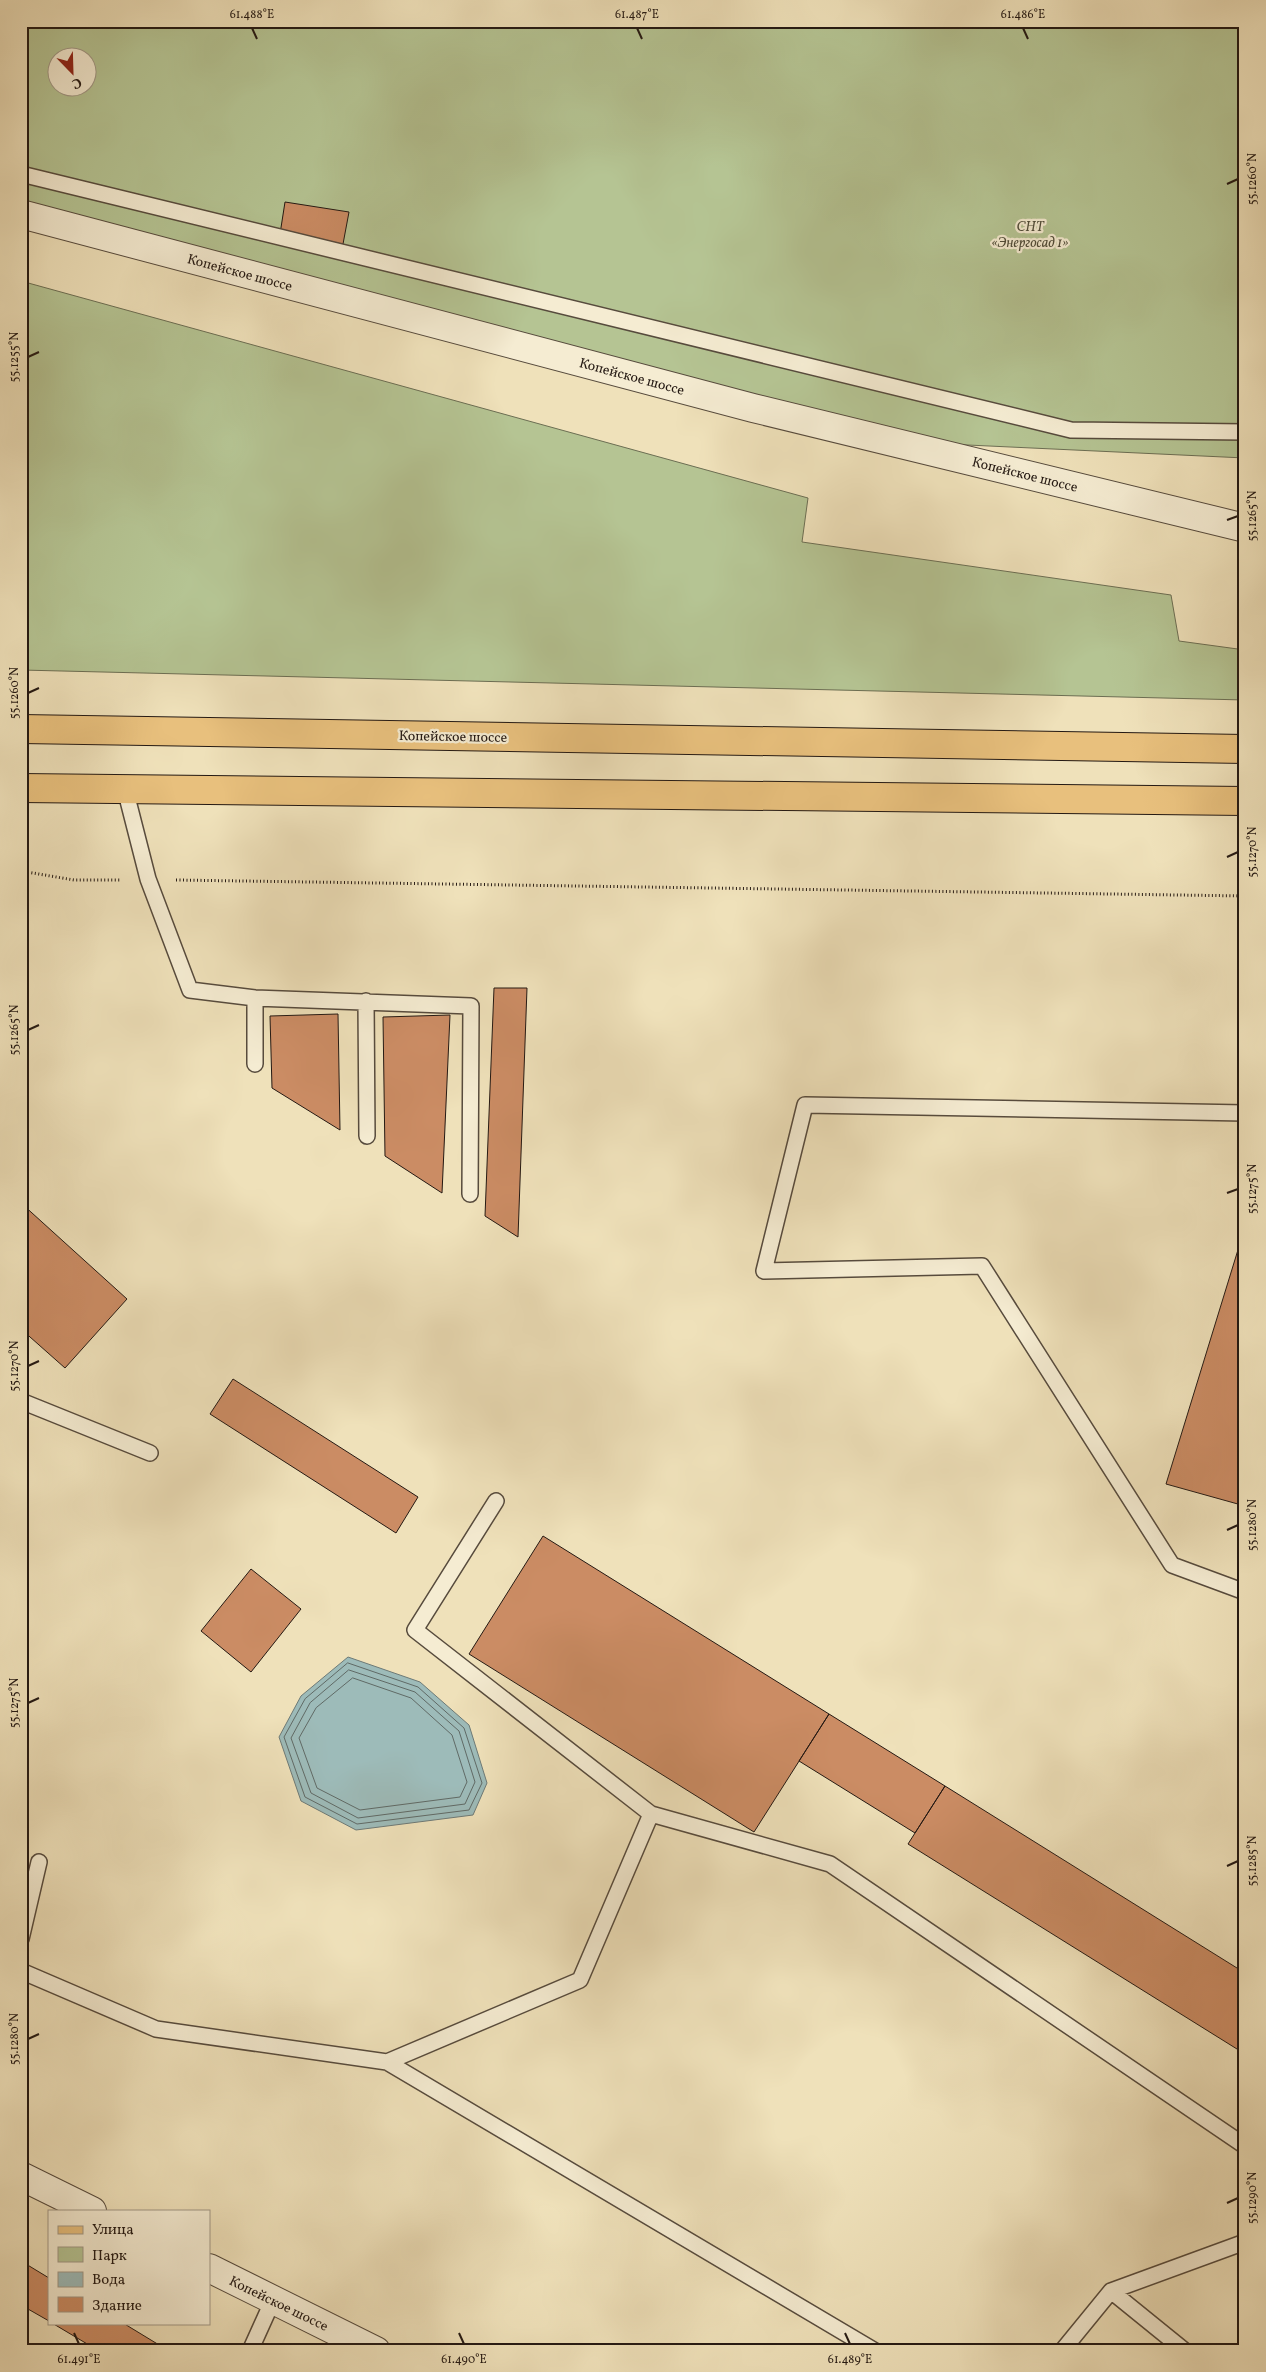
<svg xmlns="http://www.w3.org/2000/svg" width="1266" height="2372" viewBox="0 0 1266 2372" font-family="Vollkorn,serif">
<rect width="100%" height="100%" fill="#efe1ba"/>
<filter id="stains"><feTurbulence type="fractalNoise" baseFrequency=".004" numOctaves="4"/><feColorMatrix values="0 0 0 0 .2 0 0 0 0 .09 0 0 0 0 .02 0 0 0 .5 -.17"/></filter>
<radialGradient id="worn" r=".72"><stop offset=".6" stop-color="#630" stop-opacity="0"/><stop offset="1" stop-color="#630" stop-opacity=".3"/></radialGradient>
<path fill="#b5c493" stroke="#6c6e53" fill-rule="evenodd" d="M 21,21 L 1245,21 L 1245,458 L 925,443 L 21,204 ZM 58,58 L 88,58 L 88,88 L 58,88 Z
M 21,281 L 808,498 L 802,542 L 1171,595 L 1179,641 L 1245,650 L 1245,700 L 21,670 Z"/>
<path fill="#9dbbb9" stroke="#6d7a77" d="M 348,1657 L 420,1682 L 469,1725 L 487,1783 L 473,1815 L 356,1830 L 301,1801 L 279,1737 L 301,1696 Z"/>
<g fill="none" stroke-linecap="round" stroke-linejoin="round">
<path stroke="#606a66" stroke-width="1" d="M 348,1663 L 418,1687 L 464,1728 L 482,1783 L 469,1810 L 357,1824 L 305,1797 L 284,1737 L 305,1699 Z
M 349,1670 L 415,1692 L 459,1731 L 475,1782 L 465,1804 L 358,1818 L 311,1793 L 291,1738 L 310,1703 Z
M 353,1678 L 411,1698 L 452,1735 L 467,1782 L 460,1797 L 360,1810 L 317,1788 L 299,1738 L 316,1708 Z"/>
</g>
<path fill="#cb8c64" stroke="#241913" d="M 285,202 L 349,212 L 343,244 L 280,234 Z
M 494,988 L 527,988 L 518,1237 L 485,1216 Z
M 338,1014 L 340,1130 L 272,1088 L 270,1016 Z
M 450,1015 L 442,1193 L 385,1156 L 383,1017 Z
M 21,1203 L 127,1299 L 65,1368 L 21,1329 Z
M 1245,1227 L 1245,1506 L 1166,1484 Z
M 233,1379 L 418,1497 L 396,1533 L 210,1414 Z
M 543,1536 L 829,1714 L 754,1832 L 469,1654 Z
M 251,1569 L 301,1609 L 251,1672 L 201,1631 Z
M 829,1714 L 945,1786 L 915,1833 L 799,1761 Z
M 945,1786 L 1245,1973 L 1245,2054 L 908,1844 Z
M 21,2261 L 49,2278 L 49,2321 L 21,2305 Z
M 52,2323 L 123,2323 L 169,2351 L 99,2351 Z"/>
<g fill="none" stroke-linecap="round" stroke-linejoin="round">
<defs>
<path id="service" d="M 21,174 L 1071,430 L 1245,432
M 125,789 L 148,879 L 190,990 L 255,998 L 471,1006 L 470,1194
M 255,998 L 255,1064
M 366,1001 L 367,1136
M 1245,1113 L 805,1105 L 764,1271 L 982,1266 L 1172,1565 L 1245,1592
M 21,1401 L 150,1453
M 496,1501 L 415,1630 L 651,1814
M 21,1939 L 39,1862
M 21,1971 L 156,2029 L 387,2062 L 580,1980 L 651,1814 L 830,1864 L 1245,2146
M 387,2062 L 875,2351
M 1111,2291 L 1185,2351
M 250,2351 L 273,2300
M 1062,2351 L 1111,2291 L 1245,2242"/>
<path id="minor" d="M 21,214 L 753,408 L 1245,528"/>
<path id="tertiary" d="M 21,2176 L 92,2211
M 209,2268 L 376,2351"/>
<path id="primary" d="M 21,729 L 1245,749
M 21,788 L 1245,801"/>
</defs>
<use href="#service" stroke="#574b3d" stroke-width="18"/>
<use href="#minor" stroke="#574b3d" stroke-width="30"/>
<use href="#tertiary" stroke="#574b3d" stroke-width="30"/>
<use href="#primary" stroke="#241913" stroke-width="30"/>
<path stroke="#241913" stroke-width="3" stroke-dasharray="1 2.5" stroke-linecap="butt" d="M 21,871 L 74,880 L 120,880
M 176,880 L 1245,896"/>
<use href="#service" stroke="#f5ecd2" stroke-width="15"/>
<use href="#minor" stroke="#f5ecd2" stroke-width="28"/>
<use href="#tertiary" stroke="#f5ecd2" stroke-width="28"/>
<use href="#primary" stroke="#e8c07d" stroke-width="28"/>
</g>
<path fill="none" stroke="#241913" stroke-width="2" d="M 252,28 L 257,39M 637,28 L 642,39M 1023,28 L 1028,39M 1227,184 L 1238,179M 28,357 L 39,352M 1227,520 L 1238,516M 28,693 L 39,688M 1227,857 L 1238,852M 28,1030 L 39,1025M 1227,1193 L 1238,1189M 28,1366 L 39,1361M 1227,1530 L 1238,1525M 28,1703 L 39,1698M 1227,1866 L 1238,1861M 28,2039 L 39,2034M 1227,2203 L 1238,2198M 74,2333 L 79,2344M 459,2333 L 464,2344M 845,2333 L 850,2344"/>
<g text-anchor="middle" stroke-width="4.5" stroke-linejoin="round" paint-order="stroke">
<g font-size="14" font-style="italic" fill="#504c39" stroke="#f5ecd2">
<text x="1030" y="231">СНТ<tspan x="1030" dy="16">«Энергосад 1»</tspan></text>
</g>
<g font-size="14" fill="#241913" stroke="#f5ecd2">
<text transform="translate(240 272) rotate(15)" y="5">Копейское шоссе</text>
<text transform="translate(632 376) rotate(15)" y="5">Копейское шоссе</text>
<text transform="translate(1025 474) rotate(14)" y="5">Копейское шоссе</text>
<text transform="translate(453 736) rotate(1)" y="5">Копейское шоссе</text>
<text transform="translate(279 2303) rotate(26)" y="5">Копейское шоссе</text>
</g>
</g>
<rect width="1266" height="2372" fill="none" stroke="#efe1ba" stroke-width="55"/>
<rect x="48" y="2210" width="162" height="115" fill="#f5ecd2" stroke="#a19886"/>
<rect x="58" y="2226" width="25" height="8" fill="#e8c07d" stroke="#a19886"/>
<text x="92" y="2234" font-size="15" fill="#241913">Улица</text>
<rect x="58" y="2247" width="25" height="15" fill="#b5c493" stroke="#a19886"/>
<text x="92" y="2260" font-size="15" fill="#241913">Парк</text>
<rect x="58" y="2272" width="25" height="15" fill="#9dbbb9" stroke="#a19886"/>
<text x="92" y="2284" font-size="15" fill="#241913">Вода</text>
<rect x="58" y="2297" width="25" height="15" fill="#cb8c64" stroke="#a19886"/>
<text x="92" y="2310" font-size="15" fill="#241913">Здание</text>
<g transform="translate(72 72) rotate(157)"><circle r="24" fill="#f5ecd2" stroke="#a19886"/>
<path d="M0-4L9 19L0 12L-9 19Z" fill="#8f2418"/>
<text y="-8" font-size="14" font-weight="bold" text-anchor="middle" fill="#241913">С</text>
</g>
<rect x="28" y="28" width="1210" height="2316" fill="none" stroke="#241913" stroke-width="2"/>
<g font-size="12" text-anchor="middle" fill="#241913">
<text x="252" y="18">61.488°E</text>
<text x="637" y="18">61.487°E</text>
<text x="1023" y="18">61.486°E</text>
<text transform="translate(1252 179) rotate(-90)" y="4">55.1260°N</text>
<text transform="translate(14 357) rotate(-90)" y="4">55.1255°N</text>
<text transform="translate(1252 516) rotate(-90)" y="4">55.1265°N</text>
<text transform="translate(14 693) rotate(-90)" y="4">55.1260°N</text>
<text transform="translate(1252 852) rotate(-90)" y="4">55.1270°N</text>
<text transform="translate(14 1030) rotate(-90)" y="4">55.1265°N</text>
<text transform="translate(1252 1189) rotate(-90)" y="4">55.1275°N</text>
<text transform="translate(14 1366) rotate(-90)" y="4">55.1270°N</text>
<text transform="translate(1252 1525) rotate(-90)" y="4">55.1280°N</text>
<text transform="translate(14 1703) rotate(-90)" y="4">55.1275°N</text>
<text transform="translate(1252 1861) rotate(-90)" y="4">55.1285°N</text>
<text transform="translate(14 2039) rotate(-90)" y="4">55.1280°N</text>
<text transform="translate(1252 2198) rotate(-90)" y="4">55.1290°N</text>
<text x="79" y="2363">61.491°E</text>
<text x="464" y="2363">61.490°E</text>
<text x="850" y="2363">61.489°E</text>
</g>
<rect width="100%" height="100%" filter="url(#stains)"/>
<rect width="100%" height="100%" fill="url(#worn)"/>
</svg>
